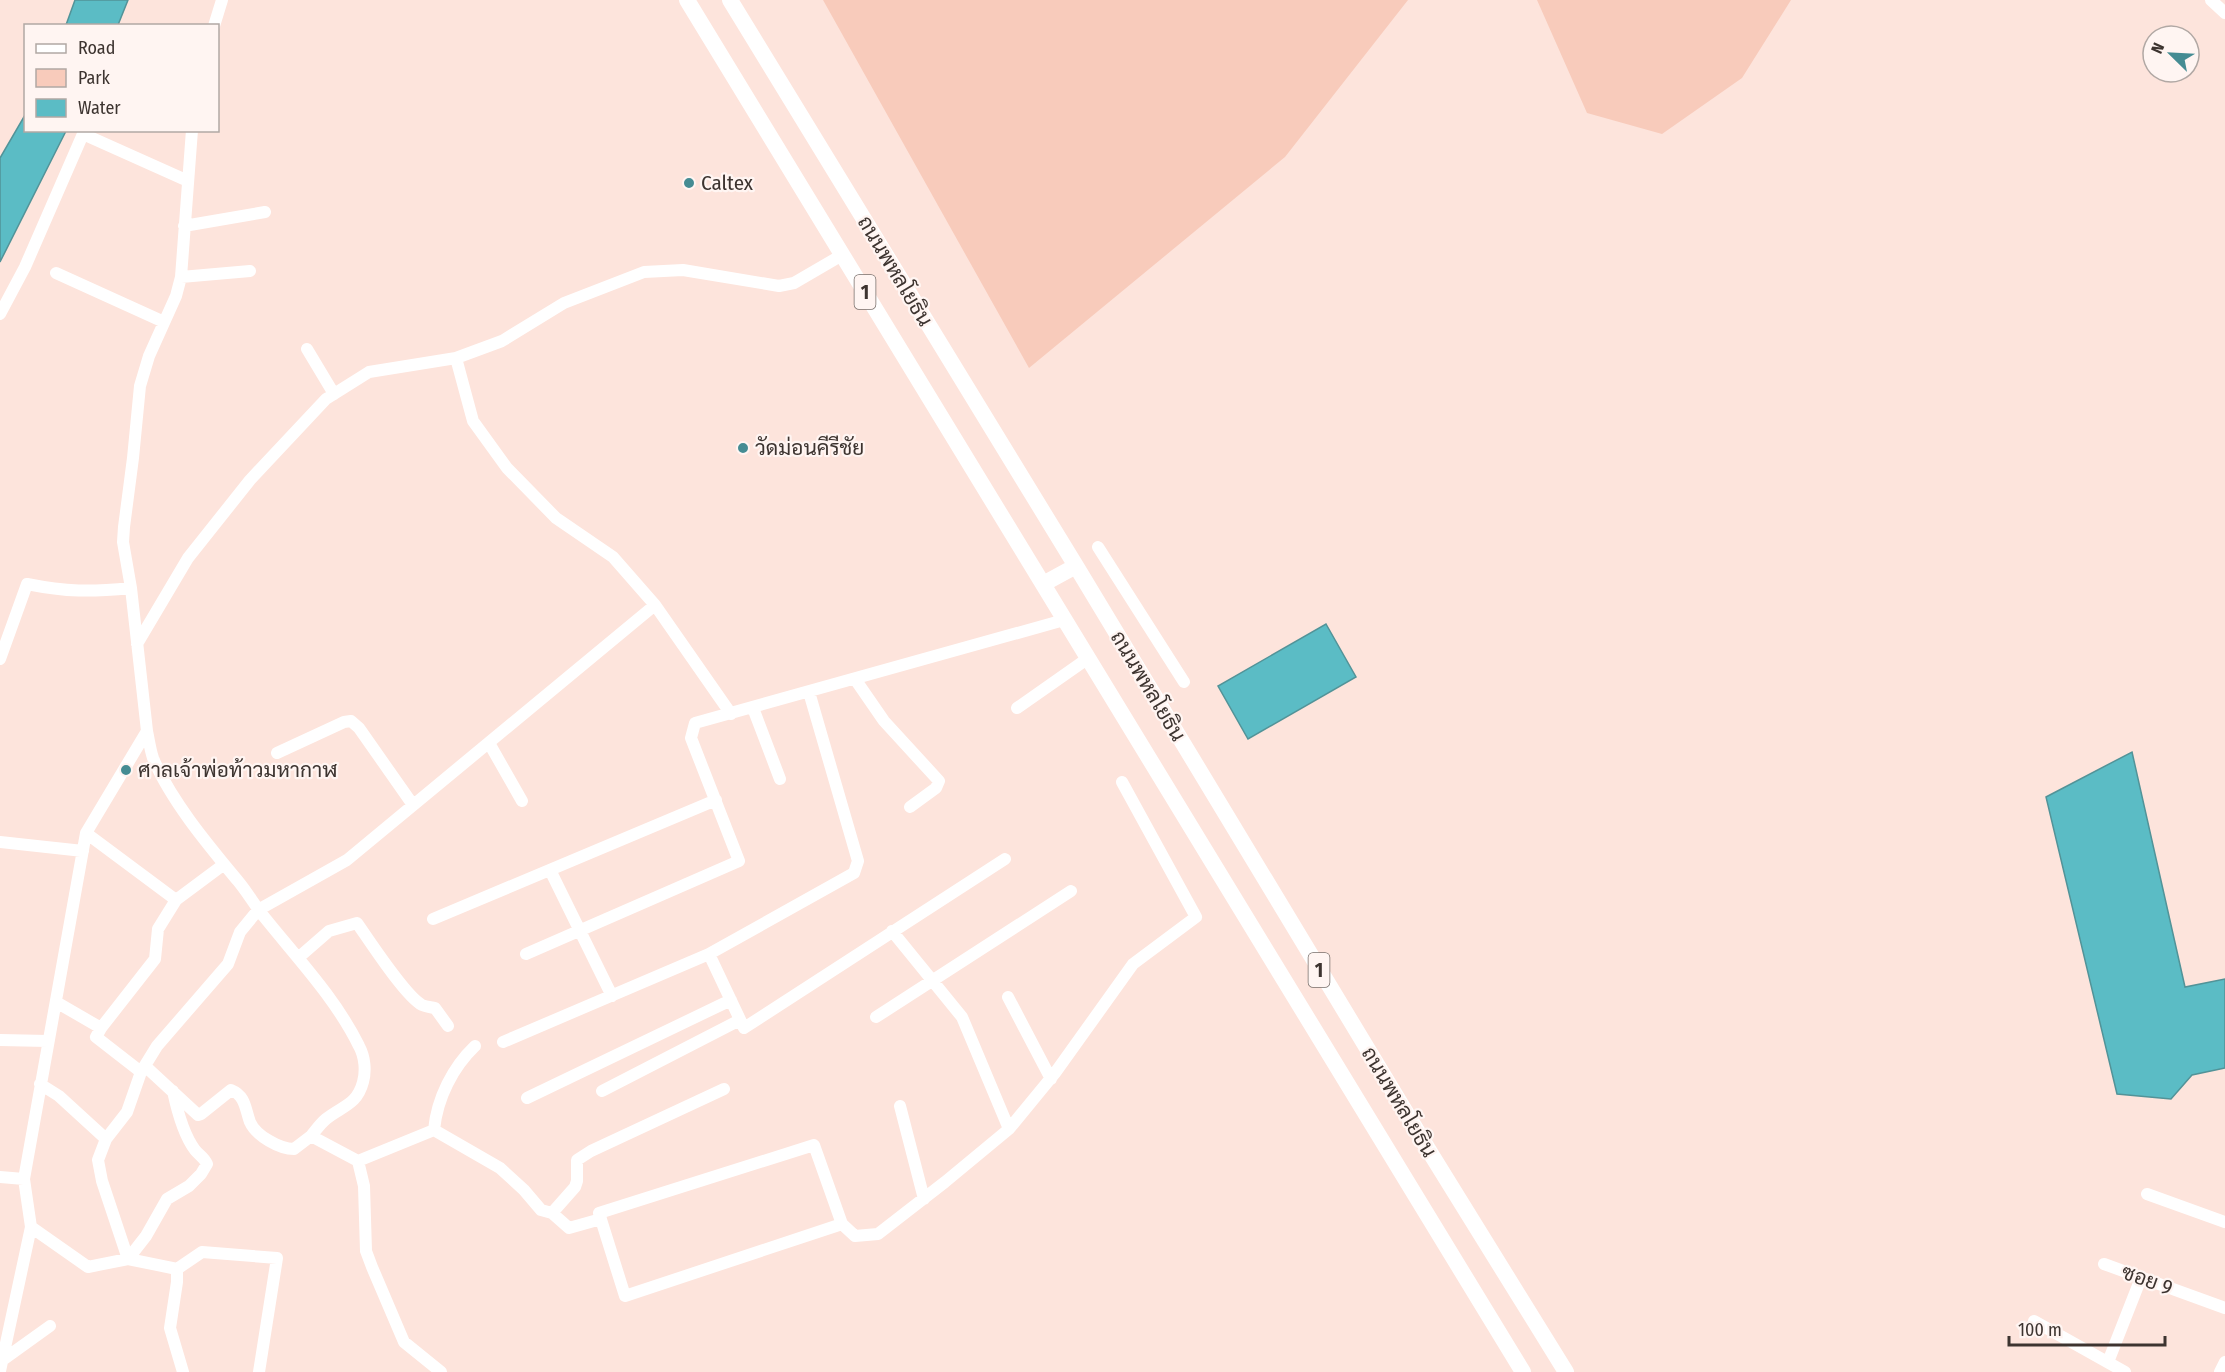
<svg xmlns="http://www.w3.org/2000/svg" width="2225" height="1372" viewBox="0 0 2225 1372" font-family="'Fira Sans Condensed',Sarabun,sans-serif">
<rect width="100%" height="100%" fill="#fde4dc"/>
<path fill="#f8cbbb" d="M 823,0 L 1408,0 L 1285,157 L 1029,368 Z
M 1537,0 L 1791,0 L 1742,78 L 1662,134 L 1587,113 Z"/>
<path fill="#5bbcc5" stroke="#529398" stroke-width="1.5" d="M 75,0 L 128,0 L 118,25 L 66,25 Z
M 25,115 L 26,130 L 66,131 L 0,262 L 0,158 Z
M 1326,624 L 1356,677 L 1248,739 L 1218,686 Z
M 2132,752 L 2185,987 L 2225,979 L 2225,1068 L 2192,1075 L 2171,1099 L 2117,1094 L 2046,797 Z"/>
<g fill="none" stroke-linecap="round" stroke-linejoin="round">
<path stroke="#fff" stroke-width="12" d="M 2211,0 L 2225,13
M 214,26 L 222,0
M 184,226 L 265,212
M 56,273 L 164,322
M 181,277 L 250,271
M 0,314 L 25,267 L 83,134 L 188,181
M 307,349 L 334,394
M 456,358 L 473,421 L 507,468 L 556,518 L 613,557 L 655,605 L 731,714
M 1098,547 L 1184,682
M 137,644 L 188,558 L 250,480 L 326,399 L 369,372 L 456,358 L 502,341 L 564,303 L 644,272 L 683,270 L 779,286 L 794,283 L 842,255
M 0,659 L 27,584 C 67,592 90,592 131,588
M 855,679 L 884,721 L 939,781 L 936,788 L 910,807
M 753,708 L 780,779
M 1017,708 L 1087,659
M 147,731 C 149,740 150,749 153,758 C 171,801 209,846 238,881 C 248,893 255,906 265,918 C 298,959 336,999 359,1046 C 365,1057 366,1071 363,1082 C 357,1105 342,1106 326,1119 C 320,1124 316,1130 311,1136 L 358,1161 L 364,1186 L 366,1251 L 372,1267 L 404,1342 L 441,1372
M 489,743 L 522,801
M 277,753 L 344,722 L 351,721 L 359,728 L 413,805
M 0,842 L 83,851
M 550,870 L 612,996
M 176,900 L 223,865
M 433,919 L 716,800
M 892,931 L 962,1017 L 1009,1129
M 526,954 L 739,861 L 691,738 L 695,723 L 1064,620
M 709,954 L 744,1028 L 1005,859
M 298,958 L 329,931 L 357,923 C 369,940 405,996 422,1005 C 426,1007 431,1007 435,1008 L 448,1026
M 1008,997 L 1051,1079
M 56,1002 L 101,1028 L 155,959 L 158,929 L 176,900 L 86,833
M 876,1017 L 1071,891
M 101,1028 L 96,1037 L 141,1072
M 0,1040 L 48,1041
M 503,1042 L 709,954 L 854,873 L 858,861 L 809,692
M 145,1066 L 198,1115 L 201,1114 L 231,1090 C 246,1096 245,1109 250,1122 C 256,1136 280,1149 294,1149 L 311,1136
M 40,1084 L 59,1096 L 106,1139
M 602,1091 L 740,1020
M 527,1098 L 731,1000
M 900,1106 L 924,1199
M 434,1130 C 437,1098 453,1067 475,1046
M 358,1161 L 434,1130 L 500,1168 L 524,1190 L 541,1210 L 552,1213 L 569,1228 L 601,1219
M 0,1177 L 24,1179
M 2147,1194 L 2225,1222
M 552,1213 L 575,1187 L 577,1181 L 577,1160 L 591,1151 L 724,1089
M 842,1224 L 625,1296 L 599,1213 L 814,1145 L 842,1224 L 855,1236 L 878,1234 L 945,1182 L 1009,1129 L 1055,1073 L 1133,964 L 1196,917 L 1122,782
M 31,1227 L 88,1267 L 128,1259 L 177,1269 L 202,1252 L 277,1258 L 259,1372
M 128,1259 L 102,1181 L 98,1160 L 106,1139 L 127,1112 L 141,1072 L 157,1046 L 228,964 L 240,932 L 258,910 L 347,860 L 655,605
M 128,1259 L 146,1236 L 167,1199 L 189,1186 L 201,1174 L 207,1164 C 204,1157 199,1155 195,1150 C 183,1134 177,1110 173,1091
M 2104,1264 L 2225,1308
M 177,1269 L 177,1282 L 170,1328 L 183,1372
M 2034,1321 L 2125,1372
M 0,1362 L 50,1326
M 2108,1362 L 2141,1278
M 0,1371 L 31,1227 L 24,1179 L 86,833 L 147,731 L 131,588 L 123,542 L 124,527 L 133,458 L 140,386 L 149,356 L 176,296 L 181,277 L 192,130
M 2220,1372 L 2225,1362"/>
<path stroke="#fff" stroke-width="16" d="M 687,0 L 1523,1372
M 730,0 L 1076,566 L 1431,1154 L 1566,1372
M 1043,584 L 1076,566"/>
</g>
<g fill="#458c93" stroke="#fff5f2" stroke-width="2">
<circle cx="689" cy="183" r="6"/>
<circle cx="743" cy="448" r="6"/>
<circle cx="126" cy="770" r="6"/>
</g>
<g text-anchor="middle" stroke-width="4.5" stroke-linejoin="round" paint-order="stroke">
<g fill="#fff5f2" stroke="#776e6a" stroke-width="1.5">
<rect x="854.5" y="275" width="21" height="34" rx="4.5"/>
<rect x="1308.5" y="953" width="21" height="34" rx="4.5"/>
</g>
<g font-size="20" font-weight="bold" fill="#3d3430">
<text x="865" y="299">1</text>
<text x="1319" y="977">1</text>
</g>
<g font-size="21" fill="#3d3430" stroke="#fff5f2" text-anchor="start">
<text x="701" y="190">Caltex</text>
<text x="755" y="455">วัดม่อนคีรีชัย</text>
<text x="138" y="777">ศาลเจ้าพ่อท้าวมหากาฬ</text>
</g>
<g font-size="21" fill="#3d3430" stroke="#fff5f2">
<text transform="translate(895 271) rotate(59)" y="7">ถนนพหลโยธิน</text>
<text transform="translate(1148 686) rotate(59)" y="7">ถนนพหลโยธิน</text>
<text transform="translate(1399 1102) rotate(59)" y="7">ถนนพหลโยธิน</text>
<text transform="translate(2147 1280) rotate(20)" y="7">ซอย 9</text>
</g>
</g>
<rect x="24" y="24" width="195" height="108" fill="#fff5f2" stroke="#b1a8a4" stroke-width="1.5"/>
<rect x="36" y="44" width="30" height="9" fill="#ffffff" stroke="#b1a8a4" stroke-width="1.5"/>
<text x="78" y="54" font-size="18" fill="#3d3430">Road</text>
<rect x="36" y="69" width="30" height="18" fill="#f8cbbb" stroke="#b1a8a4" stroke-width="1.5"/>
<text x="78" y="84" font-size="18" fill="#3d3430">Park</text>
<rect x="36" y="99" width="30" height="18" fill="#5bbcc5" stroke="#b1a8a4" stroke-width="1.5"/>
<text x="78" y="114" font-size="18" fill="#3d3430">Water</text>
<g transform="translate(2171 54) rotate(294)"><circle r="28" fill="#fff5f2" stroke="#b1a8a4" stroke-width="1.5"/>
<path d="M0-4.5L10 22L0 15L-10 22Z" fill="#458c93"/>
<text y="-9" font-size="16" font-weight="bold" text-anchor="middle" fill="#3d3430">N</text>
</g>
<path d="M2009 1336v9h156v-9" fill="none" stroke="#3d3430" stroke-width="3"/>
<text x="2018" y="1336" font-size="18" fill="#3d3430" stroke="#fff5f2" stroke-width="4.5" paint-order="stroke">100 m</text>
</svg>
